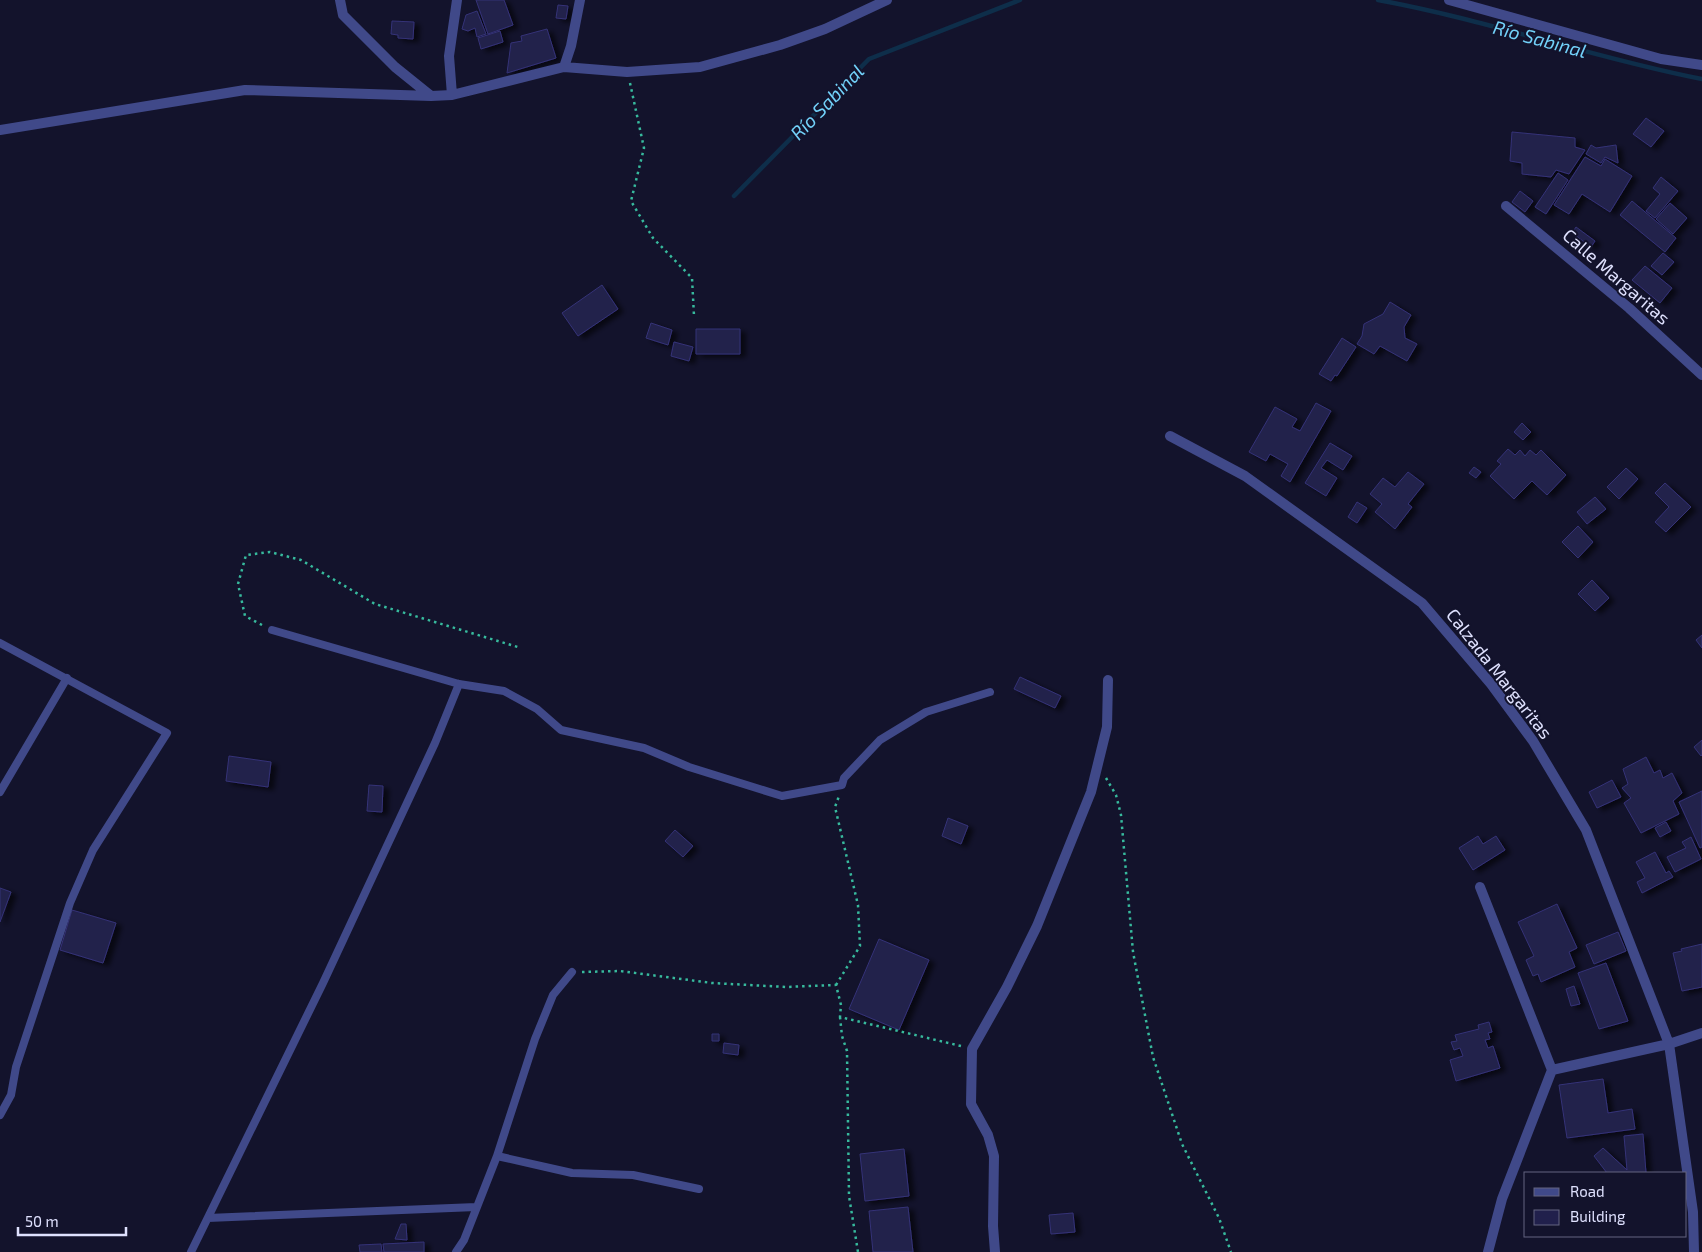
<svg xmlns="http://www.w3.org/2000/svg" width="1702" height="1252" viewBox="0 0 1702 1252" font-family="'Exo 2',sans-serif">
<defs>
<filter id="shadow"><feDropShadow dx="5.5" dy="3" stdDeviation="2.5" flood-color="#0009"/></filter>
</defs>
<rect width="100%" height="100%" fill="#13132c"/>
<g fill="none" stroke-linecap="round" stroke-linejoin="round">
<path stroke="#0e2e4a" stroke-width="4.5" d="M 1378,0 C 1488,20 1593,58 1702,79
M 734,196 L 869,59 L 1020,0"/>
</g>
<path fill="#21204c" stroke="#353377" filter="url(#shadow)" d="M 476,0 L 504,0 L 513,25 L 488,34 Z
M 558,5 L 568,6 L 566,19 L 556,18 Z
M 477,11 L 486,34 L 477,37 L 475,28 L 468,31 L 462,29 L 466,15 Z
M 392,21 L 414,22 L 413,39 L 398,38 L 398,35 L 391,34 Z
M 547,29 L 556,58 L 507,73 L 511,43 L 522,41 L 521,36 Z
M 500,31 L 503,42 L 481,49 L 478,38 Z
M 1646,118 L 1664,131 L 1651,147 L 1633,134 Z
M 1512,132 L 1575,138 L 1575,147 L 1585,150 L 1569,174 L 1556,170 L 1551,177 L 1522,174 L 1522,163 L 1510,161 Z
M 1591,145 L 1596,148 L 1616,145 L 1618,163 L 1605,157 L 1601,163 L 1586,154 Z
M 1585,157 L 1601,166 L 1605,159 L 1632,176 L 1610,212 L 1582,194 L 1569,214 L 1554,205 Z
M 1558,173 L 1568,180 L 1546,214 L 1535,207 Z
M 1661,177 L 1678,191 L 1655,218 L 1646,211 L 1660,194 L 1653,188 Z
M 1520,191 L 1533,201 L 1525,212 L 1512,202 Z
M 1632,201 L 1676,238 L 1665,252 L 1620,215 Z
M 1670,203 L 1687,218 L 1673,234 L 1656,219 Z
M 1576,227 L 1595,241 L 1591,247 L 1572,233 Z
M 1663,253 L 1674,262 L 1662,275 L 1651,266 Z
M 1645,266 L 1672,288 L 1660,303 L 1632,280 Z
M 602,285 L 618,309 L 578,336 L 562,313 Z
M 1390,302 L 1411,315 L 1404,327 L 1405,338 L 1417,344 L 1407,361 L 1380,346 L 1374,354 L 1357,344 L 1362,336 L 1364,324 L 1383,314 Z
M 651,323 L 672,330 L 668,345 L 646,338 Z
M 696,329 L 740,329 L 740,354 L 696,354 Z
M 1342,338 L 1356,347 L 1337,376 L 1335,375 L 1331,381 L 1319,374 Z
M 674,342 L 693,347 L 689,361 L 671,356 Z
M 1316,403 L 1331,411 L 1290,482 L 1281,476 L 1288,464 L 1270,454 L 1266,461 L 1249,452 L 1275,407 L 1297,419 L 1292,427 L 1300,431 Z
M 1522,423 L 1531,432 L 1523,440 L 1514,432 Z
M 1330,443 L 1352,456 L 1343,470 L 1327,460 L 1321,468 L 1337,478 L 1326,496 L 1305,483 Z
M 1508,449 L 1515,455 L 1520,450 L 1525,456 L 1530,450 L 1536,455 L 1541,450 L 1566,475 L 1547,495 L 1532,481 L 1514,499 L 1490,476 L 1501,464 L 1497,461 Z
M 1474,467 L 1481,472 L 1476,478 L 1469,473 Z
M 1626,468 L 1638,479 L 1619,499 L 1607,487 Z
M 1408,472 L 1424,484 L 1408,504 L 1412,507 L 1395,529 L 1375,512 L 1382,504 L 1370,494 L 1383,478 L 1395,487 Z
M 1665,483 L 1691,507 L 1666,532 L 1655,522 L 1669,507 L 1655,493 Z
M 1595,497 L 1606,509 L 1587,524 L 1577,512 Z
M 1357,502 L 1367,508 L 1357,523 L 1348,517 Z
M 1578,526 L 1593,542 L 1578,558 L 1562,542 Z
M 1592,580 L 1609,598 L 1595,611 L 1578,594 Z
M 1702,635 L 1702,648 L 1696,640 Z
M 1020,677 L 1061,696 L 1055,708 L 1014,689 Z
M 1702,740 L 1702,755 L 1701,756 L 1694,747 Z
M 229,756 L 271,762 L 268,787 L 226,781 Z
M 1646,757 L 1654,773 L 1660,770 L 1663,778 L 1672,773 L 1682,793 L 1673,801 L 1679,814 L 1641,833 L 1624,803 L 1631,798 L 1622,788 L 1628,784 L 1623,769 Z
M 1612,780 L 1621,797 L 1597,808 L 1589,792 Z
M 369,785 L 383,786 L 382,812 L 367,811 Z
M 1702,791 L 1702,847 L 1700,848 L 1679,802 Z
M 948,818 L 968,826 L 961,844 L 942,836 Z
M 1666,822 L 1671,831 L 1660,837 L 1655,828 Z
M 675,830 L 693,846 L 683,857 L 665,841 Z
M 1478,836 L 1483,844 L 1496,836 L 1505,850 L 1473,870 L 1459,848 Z
M 1691,837 L 1701,859 L 1675,872 L 1667,857 L 1686,848 L 1682,842 Z
M 1655,852 L 1666,873 L 1669,871 L 1673,877 L 1642,893 L 1637,882 L 1645,878 L 1636,862 Z
M 0,888 L 11,892 L 0,922 Z
M 1557,904 L 1577,948 L 1569,952 L 1575,967 L 1541,982 L 1538,974 L 1533,976 L 1526,960 L 1534,956 L 1518,922 Z
M 72,910 L 116,923 L 103,963 L 60,950 Z
M 1618,932 L 1626,951 L 1594,964 L 1586,945 Z
M 879,939 L 929,960 L 899,1030 L 849,1009 Z
M 1702,944 L 1702,987 L 1682,991 L 1673,953 L 1682,951 L 1681,949 Z
M 1606,963 L 1628,1021 L 1599,1029 L 1578,973 Z
M 1574,986 L 1580,1004 L 1571,1006 L 1566,989 Z
M 1489,1022 L 1492,1032 L 1488,1033 L 1490,1039 L 1485,1040 L 1488,1048 L 1493,1046 L 1500,1068 L 1456,1081 L 1450,1060 L 1463,1056 L 1460,1048 L 1454,1050 L 1451,1042 L 1457,1041 L 1455,1035 L 1479,1029 L 1478,1025 Z
M 712,1034 L 719,1034 L 719,1041 L 712,1041 Z
M 724,1043 L 739,1045 L 738,1055 L 723,1053 Z
M 1603,1079 L 1608,1113 L 1632,1109 L 1635,1129 L 1567,1138 L 1559,1085 Z
M 1643,1134 L 1646,1173 L 1607,1173 L 1594,1156 L 1603,1148 L 1627,1170 L 1624,1136 Z
M 904,1149 L 909,1196 L 865,1201 L 860,1154 Z
M 908,1207 L 913,1252 L 873,1252 L 869,1211 Z
M 1073,1213 L 1075,1232 L 1051,1234 L 1049,1215 Z
M 401,1224 L 406,1224 L 407,1240 L 395,1239 Z
M 424,1242 L 424,1252 L 384,1252 L 383,1244 Z
M 381,1244 L 382,1252 L 360,1252 L 359,1245 Z"/>
<g fill="none" stroke-linecap="round" stroke-linejoin="round">
<path stroke="#37ba9d" stroke-width="2.5" stroke-dasharray="2.5 4" stroke-linecap="butt" d="M 630,83 L 644,148 L 631,201 L 653,238 L 692,278 L 694,316
M 262,625 L 245,616 L 238,584 L 246,555 L 270,552 L 301,560 L 375,604 L 521,648
M 1106,778 L 1116,795 L 1121,815 L 1133,952 L 1153,1057 L 1182,1144 L 1219,1218 L 1231,1252
M 582,972 L 620,971 L 712,983 L 786,987 L 836,985 L 841,1005 L 840,1017 L 961,1046
M 836,985 L 860,946 L 858,905 L 835,807 L 839,796
M 840,1017 L 842,1036 L 847,1051 L 849,1196 L 858,1252"/>
<path stroke="#404989" stroke-width="8" d="M 272,630 L 459,684 L 504,691 L 537,709 L 561,730 L 644,748 L 689,767 L 782,796 L 842,785 L 844,778 L 880,740 L 926,712 L 990,692
M 0,643 L 167,733 L 93,850 L 70,903 L 16,1067 L 11,1095 L 0,1115
M 0,792 L 67,678
M 497,1156 L 572,1173 L 633,1175 L 699,1189
M 208,1218 L 476,1207
M 191,1252 L 323,983 L 435,743 L 459,684
M 456,1252 L 464,1240 L 497,1156 L 535,1039 L 553,995 L 572,972"/>
<path stroke="#404989" stroke-width="10" d="M 340,0 L 343,15 L 395,67 L 431,96
M 1449,0 L 1661,59 L 1702,65
M 564,67 L 571,46 L 580,0
M 452,95 L 449,56 L 457,0
M 0,130 L 245,90 L 431,96 L 452,95 L 564,67 L 627,72 L 700,67 L 780,45 L 825,29 L 887,0
M 1506,206 L 1629,308 L 1702,375
M 1170,436 L 1245,476 L 1422,603 L 1491,684 L 1533,741 L 1586,830 L 1669,1044 L 1693,1212 L 1694,1252
M 1480,887 L 1552,1070 L 1502,1199 L 1488,1252
M 1552,1070 L 1669,1044 L 1702,1033
M 995,1252 L 993,1226 L 994,1156 L 988,1135 L 971,1104 L 972,1049 L 1007,987 L 1037,926 L 1091,792 L 1107,727 L 1108,680"/>
</g>
<g text-anchor="middle" stroke-width="4" stroke-linejoin="round" paint-order="stroke">
<g font-size="18" fill="#dfe1fe" stroke="#13132c">
<text transform="translate(1616 277) rotate(41)" y="6">Calle Margaritas</text>
<text transform="translate(1499 674) rotate(52)" y="6">Calzada Margaritas</text>
</g>
<g font-size="19" font-style="italic" fill="#72d1f9" stroke="#13132c">
<text transform="translate(1540 39) rotate(15)" y="7">Río Sabinal</text>
<text transform="translate(827 102) rotate(-46)" y="7">Río Sabinal</text>
</g>
</g>
<rect x="1524" y="1172" width="162" height="65" fill="#13132c" stroke="#656580"/>
<rect x="1534" y="1188" width="25" height="8" fill="#404989" stroke="#656580"/>
<text x="1570" y="1197" font-size="15" fill="#dfe1fe">Road</text>
<rect x="1534" y="1210" width="25" height="15" fill="#21204c" stroke="#656580"/>
<text x="1570" y="1222" font-size="15" fill="#dfe1fe">Building</text>
<path d="M18 1227v8h108v-8" fill="none" stroke="#dfe1fe" stroke-width="2.5"/>
<text x="25" y="1227" font-size="15" fill="#dfe1fe" stroke="#13132c" stroke-width="4" paint-order="stroke">50 m</text>
</svg>
